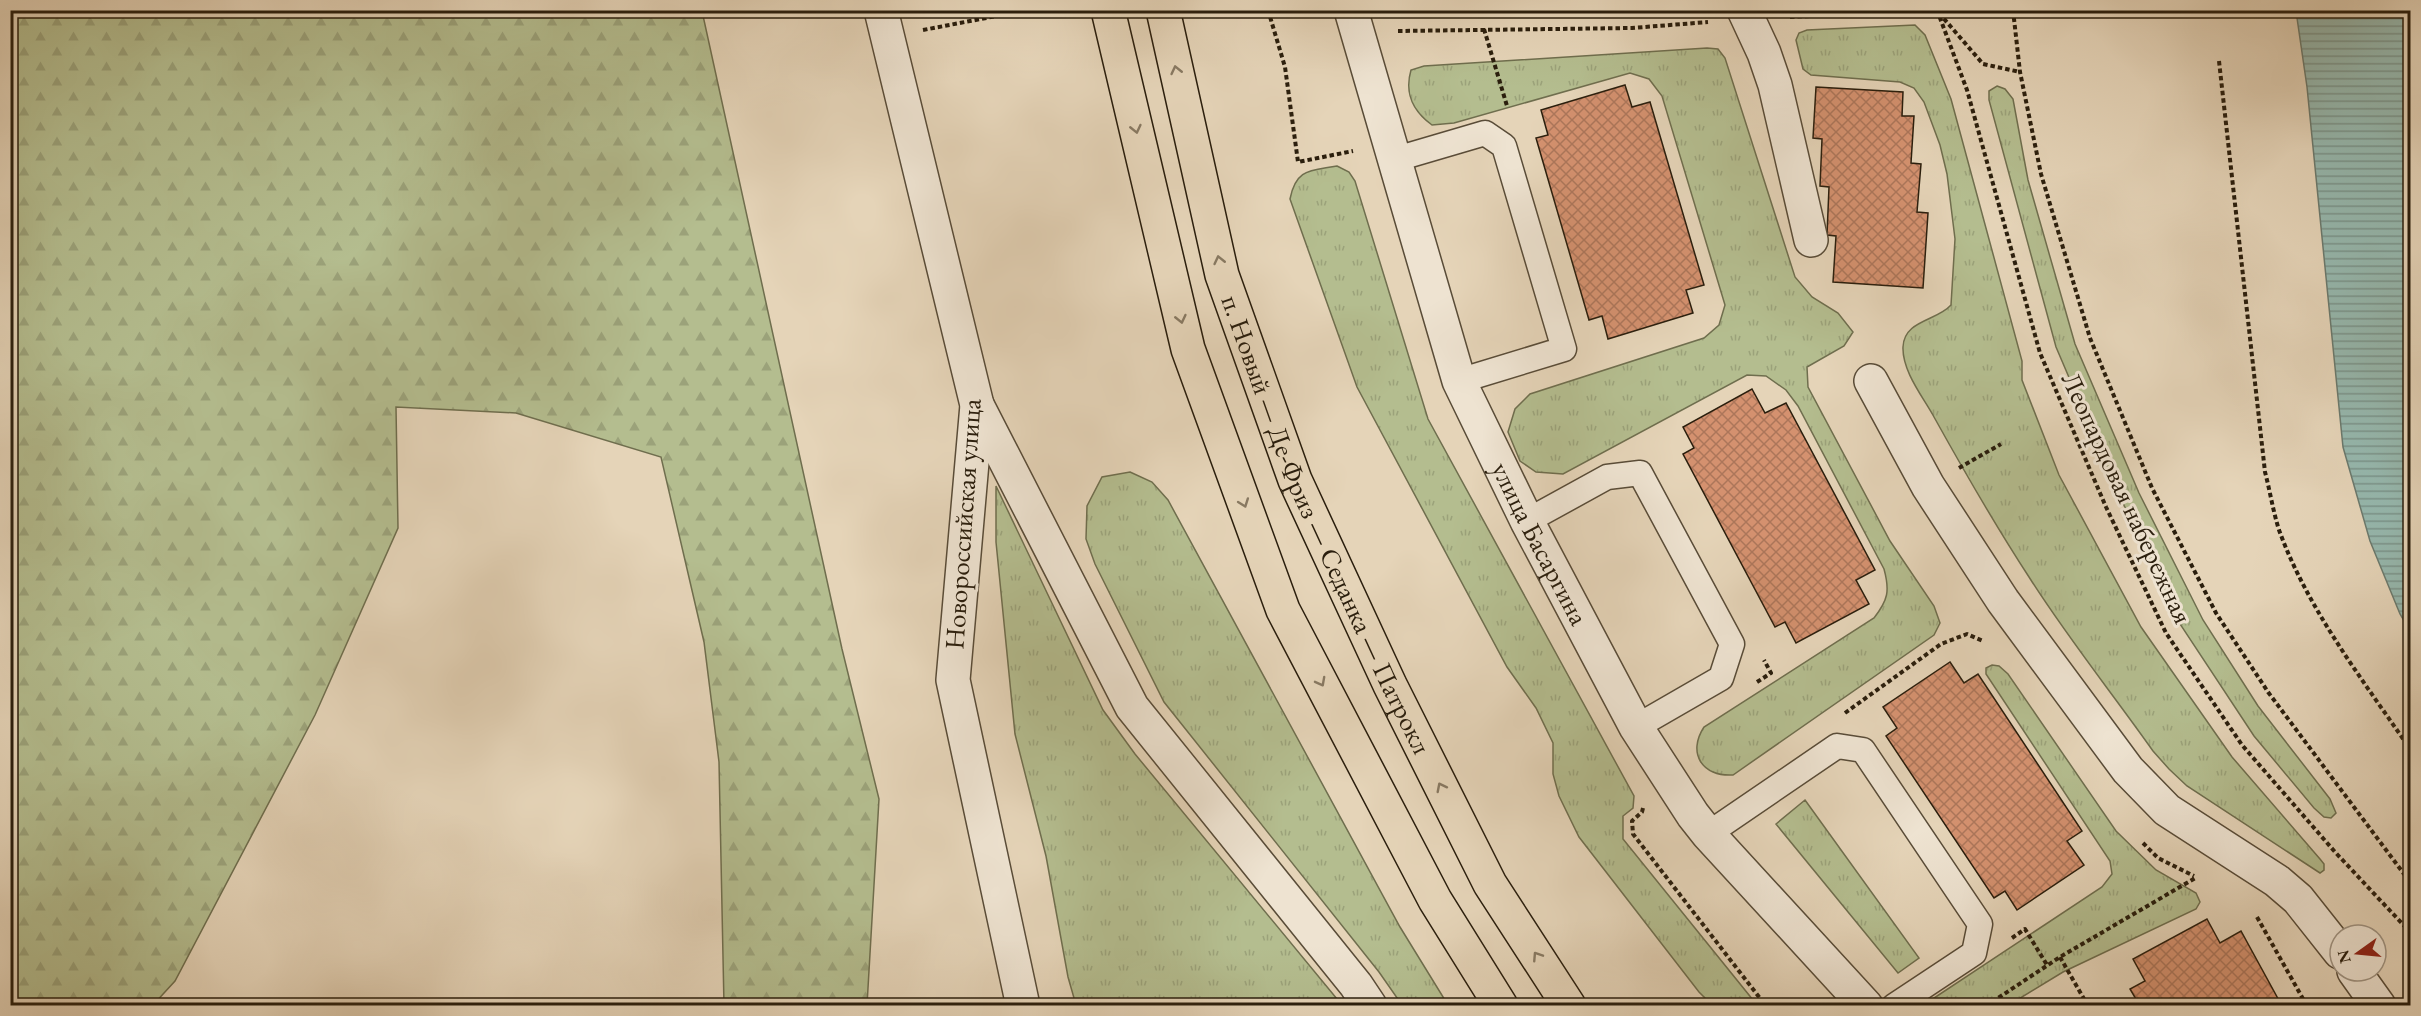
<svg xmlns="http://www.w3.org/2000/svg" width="2421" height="1016" viewBox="0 0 2421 1016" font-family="'EB Garamond',serif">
<defs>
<pattern id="grass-tufts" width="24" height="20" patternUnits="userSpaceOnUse" patternTransform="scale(1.5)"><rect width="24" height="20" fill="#b4bd8f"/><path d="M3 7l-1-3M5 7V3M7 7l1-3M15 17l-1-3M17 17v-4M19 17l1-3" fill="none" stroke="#9ba27a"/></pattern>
<pattern id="forest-firs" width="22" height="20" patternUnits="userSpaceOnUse" patternTransform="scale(1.5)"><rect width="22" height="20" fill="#b4bd8f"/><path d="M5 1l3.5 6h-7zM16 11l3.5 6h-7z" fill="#9ba27a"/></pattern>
<pattern id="water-rules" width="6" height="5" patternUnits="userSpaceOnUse" patternTransform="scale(1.5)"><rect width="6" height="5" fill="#96b8ae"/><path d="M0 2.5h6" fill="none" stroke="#7b958c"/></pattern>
<pattern id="building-cross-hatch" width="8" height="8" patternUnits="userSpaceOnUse" patternTransform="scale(1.5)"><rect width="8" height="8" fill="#d4916f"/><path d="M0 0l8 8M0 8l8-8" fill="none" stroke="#ac765a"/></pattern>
</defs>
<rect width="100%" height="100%" fill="#e5d4b8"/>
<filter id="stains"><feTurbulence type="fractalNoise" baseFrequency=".00333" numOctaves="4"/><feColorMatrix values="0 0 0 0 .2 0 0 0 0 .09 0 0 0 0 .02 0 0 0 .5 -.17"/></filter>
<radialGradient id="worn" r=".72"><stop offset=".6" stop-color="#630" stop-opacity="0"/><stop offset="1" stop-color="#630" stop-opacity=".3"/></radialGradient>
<path fill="url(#grass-tufts)" stroke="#6f6e4e" stroke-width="1.5" d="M 1915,25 L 1925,35 L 1951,99 L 2022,361 L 2022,380 L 2059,475 L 2141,627 L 2232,757 L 2320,859 L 2324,864 L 2324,870 L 2320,873 L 2187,786 L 2169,769 L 2153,751 C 2112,693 2067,637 2029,577 C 1995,525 1964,471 1934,417 C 1923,397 1902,371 1903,347 C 1904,320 1937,321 1951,305 L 1955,239 L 1947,174 L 1940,145 L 1924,102 L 1914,88 L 1900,82 L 1811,75 L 1803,69 L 1796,40 L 1799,33 L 1807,30 Z
M 1707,48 L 1718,49 L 1725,58 L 1795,277 L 1812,297 L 1838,313 L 1853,332 L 1844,346 L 1807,367 L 1808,387 L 1890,541 L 1934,606 L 1940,623 L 1934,635 L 1733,775 C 1702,777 1687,753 1704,727 L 1874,618 C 1888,600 1890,591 1884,569 L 1798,406 L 1786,390 L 1766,376 L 1747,375 L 1563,474 L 1536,472 L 1520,461 L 1508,432 L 1515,409 L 1530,394 L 1704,338 L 1719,325 L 1725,305 L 1662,96 L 1649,79 L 1630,73 L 1454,123 L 1432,125 C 1413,111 1404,94 1411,70 L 1424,66 Z
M 1997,86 L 2005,89 L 2013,99 L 2028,180 L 2075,344 L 2139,493 L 2203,620 L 2258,706 L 2330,799 L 2336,813 L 2331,818 L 2324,817 L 2314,808 L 2254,736 L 2180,624 L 2121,499 L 2056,347 L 1989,100 L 1989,91 Z
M 1337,166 L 1349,172 L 1355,181 L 1428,419 L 1634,796 L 1633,808 L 1623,816 L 1623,839 L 1753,1000 L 1755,1005 L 1712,1005 L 1699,992 L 1579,837 L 1559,796 L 1553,774 L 1553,743 L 1536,708 L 1507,667 L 1357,387 L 1290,199 C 1296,168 1311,171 1337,166 Z
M 1130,472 L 1152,482 L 1168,500 L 1400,927 L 1448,1005 L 1402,1005 L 1379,972 L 1164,702 L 1095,564 L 1086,539 L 1087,506 L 1102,477 Z
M 996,486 L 1103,710 L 1135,754 L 1342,1005 L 1076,1005 L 1068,977 L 1046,856 L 1015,734 L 996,542 Z
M 1992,665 L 1999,666 L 2008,674 L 2116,831 L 2156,870 L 2196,893 L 2200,902 L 2196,909 L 2063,972 L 2009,1005 L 1930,1005 L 1931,1000 L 2102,887 L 2112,874 L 2110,861 L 1986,674 L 1986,668 Z
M 1805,800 L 1919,958 L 1898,973 L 1776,824 Z"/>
<path fill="url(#forest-firs)" stroke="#6f6e4e" stroke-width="1.5" d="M 10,11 L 702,11 L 842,649 L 879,799 L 867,1005 L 724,1005 L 719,762 L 704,642 L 661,457 L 516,413 L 396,407 L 398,528 L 315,715 L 175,981 L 153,1005 L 11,1005 Z"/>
<path fill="url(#water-rules)" stroke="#6b7a6e" stroke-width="1.5" d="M 2296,11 L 2410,11 L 2410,631 L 2400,614 L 2370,541 L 2343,447 L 2307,87 Z"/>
<path fill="url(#building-cross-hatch)" stroke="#2a1e0d" stroke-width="1.5" d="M 1625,85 L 1632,107 L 1650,102 L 1704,285 L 1686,290 L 1693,313 L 1608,339 L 1602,316 L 1589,320 L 1536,138 L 1548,135 L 1541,110 Z
M 1816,87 L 1903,92 L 1902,116 L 1914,116 L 1911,163 L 1921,164 L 1917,212 L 1928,213 L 1923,288 L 1833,282 L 1836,236 L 1827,235 L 1829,187 L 1820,186 L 1822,139 L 1813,138 Z
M 1752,389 L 1765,413 L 1786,403 L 1875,570 L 1856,580 L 1869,604 L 1796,643 L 1785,622 L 1775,627 L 1683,454 L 1694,448 L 1683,427 Z
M 1950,662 L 1964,683 L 1978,674 L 2082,831 L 2067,841 L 2084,865 L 2017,910 L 2005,891 L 1994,898 L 1886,736 L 1897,728 L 1883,707 Z
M 2207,919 L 2220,943 L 2241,931 L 2282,1006 L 2140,1006 L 2130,989 L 2145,981 L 2133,959 Z"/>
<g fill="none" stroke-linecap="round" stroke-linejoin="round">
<defs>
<path id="service" d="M 1393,160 L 1485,133 L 1504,146 L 1564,349 L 1459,381
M 1527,521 L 1607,477 L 1640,473 L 1732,644 L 1721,678 L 1636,727
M 1708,834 L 1837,746 L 1863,750 L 1980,924 L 1974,953 L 1894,1006"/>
<g id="minor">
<path d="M 881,10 L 977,405 L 953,680 L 1023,1006"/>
<path id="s1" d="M 1351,10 L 1459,381 L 1527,521 L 1636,727 L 1693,815 L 1708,834 L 1866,1006"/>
<path d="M 1744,10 L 1764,53 L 1775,85 L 1811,240"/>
<path d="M 1871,381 L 1928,486 L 2003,601 L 2128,770 L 2167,810 L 2277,881 L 2298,899 L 2340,952"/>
<path d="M 977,405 L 1132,707 L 1356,985 L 1370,1006"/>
<path d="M 2354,971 L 2379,1006"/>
</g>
<g id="trunk">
<path d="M 1108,10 L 1188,349 L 1283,610 L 1435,900 L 1501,1006"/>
<path id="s2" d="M 1163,10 L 1222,275 L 1295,480 L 1390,685 L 1490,884 L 1569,1006"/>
</g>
</defs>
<use href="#service" stroke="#594c38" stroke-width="27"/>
<use href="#minor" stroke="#594c38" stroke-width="36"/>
<use href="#trunk" stroke="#2a1e0d" stroke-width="36"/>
<path stroke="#2a1e0d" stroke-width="4" stroke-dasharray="4.5 3" stroke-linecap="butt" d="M 1268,10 L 1285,67 L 1298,162 L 1353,151
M 1937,10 L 1967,90 L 2040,353 L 2106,507 L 2166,633 L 2242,745 L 2335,852 L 2410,932
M 2013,10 L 2020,72 L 2041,174 L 2090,338 L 2152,488 L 2216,613 L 2268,692 L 2410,882
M 1939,13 L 1983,64 L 2020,72
M 1790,17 L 1916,10
M 1484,29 L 1507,106
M 923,30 L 1028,10
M 1398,31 L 1632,28 L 1708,22
M 2219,61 L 2265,472 C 2270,491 2273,511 2279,530 C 2308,610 2363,680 2410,749
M 1959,468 L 2001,444
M 1757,682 L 1771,673 L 1764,660
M 1845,713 L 1941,644 L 1967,634 L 1983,641
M 1643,808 L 1642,812 L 1632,821 L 1633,834 L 1766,1006
M 2143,843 L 2158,858 L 2194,876
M 2257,917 L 2307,1006
M 2012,938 L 2025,929 L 2047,965
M 2060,957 L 2088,1006
M 1986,1006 L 2060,957 L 2197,877"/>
<use href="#service" stroke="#eee3d1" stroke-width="24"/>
<use href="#minor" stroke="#eee3d1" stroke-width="33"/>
<use href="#trunk" stroke="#e5d4b8" stroke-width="33"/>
</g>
<defs><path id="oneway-chevron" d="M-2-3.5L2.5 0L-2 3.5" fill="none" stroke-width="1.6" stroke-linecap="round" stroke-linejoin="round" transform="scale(1.5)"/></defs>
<g stroke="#887962">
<use href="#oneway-chevron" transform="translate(1176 70) rotate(-103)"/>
<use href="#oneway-chevron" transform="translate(1136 129) rotate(77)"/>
<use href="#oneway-chevron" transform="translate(1219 260) rotate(-103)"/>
<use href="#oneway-chevron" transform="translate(1181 319) rotate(77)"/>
<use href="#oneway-chevron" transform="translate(1244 503) rotate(70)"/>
<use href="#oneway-chevron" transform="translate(1321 682) rotate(62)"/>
<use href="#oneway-chevron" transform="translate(1441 787) rotate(-117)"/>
<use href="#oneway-chevron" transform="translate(1537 956) rotate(-123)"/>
</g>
<g text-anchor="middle" stroke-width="6" stroke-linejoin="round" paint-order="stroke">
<g font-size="27" fill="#2a1e0d" stroke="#eee3d1">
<text transform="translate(2127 498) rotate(65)" y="9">Леопардовая набережная</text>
<text dy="9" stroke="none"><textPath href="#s2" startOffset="542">п. Новый — Де-Фриз — Седанка — Патрокл</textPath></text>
<text transform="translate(963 524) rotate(-86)" y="9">Новороссийская улица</text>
<text dy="9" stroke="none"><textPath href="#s1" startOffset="568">улица Басаргина</textPath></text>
</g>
</g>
<rect width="2421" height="1016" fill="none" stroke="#e5d4b8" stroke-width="36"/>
<rect x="12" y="12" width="2397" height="992" fill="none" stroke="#2a1e0d" stroke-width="3"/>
<rect x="18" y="18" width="2385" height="980" fill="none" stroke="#2a1e0d" stroke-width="1.5"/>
<g transform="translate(2358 953) rotate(255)"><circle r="28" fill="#eee3d1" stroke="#a09483" stroke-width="1.5"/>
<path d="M0-4.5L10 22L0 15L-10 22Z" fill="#8f2418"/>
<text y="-9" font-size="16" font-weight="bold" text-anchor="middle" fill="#2a1e0d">N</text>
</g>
<rect width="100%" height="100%" filter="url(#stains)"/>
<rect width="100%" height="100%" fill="url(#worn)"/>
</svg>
